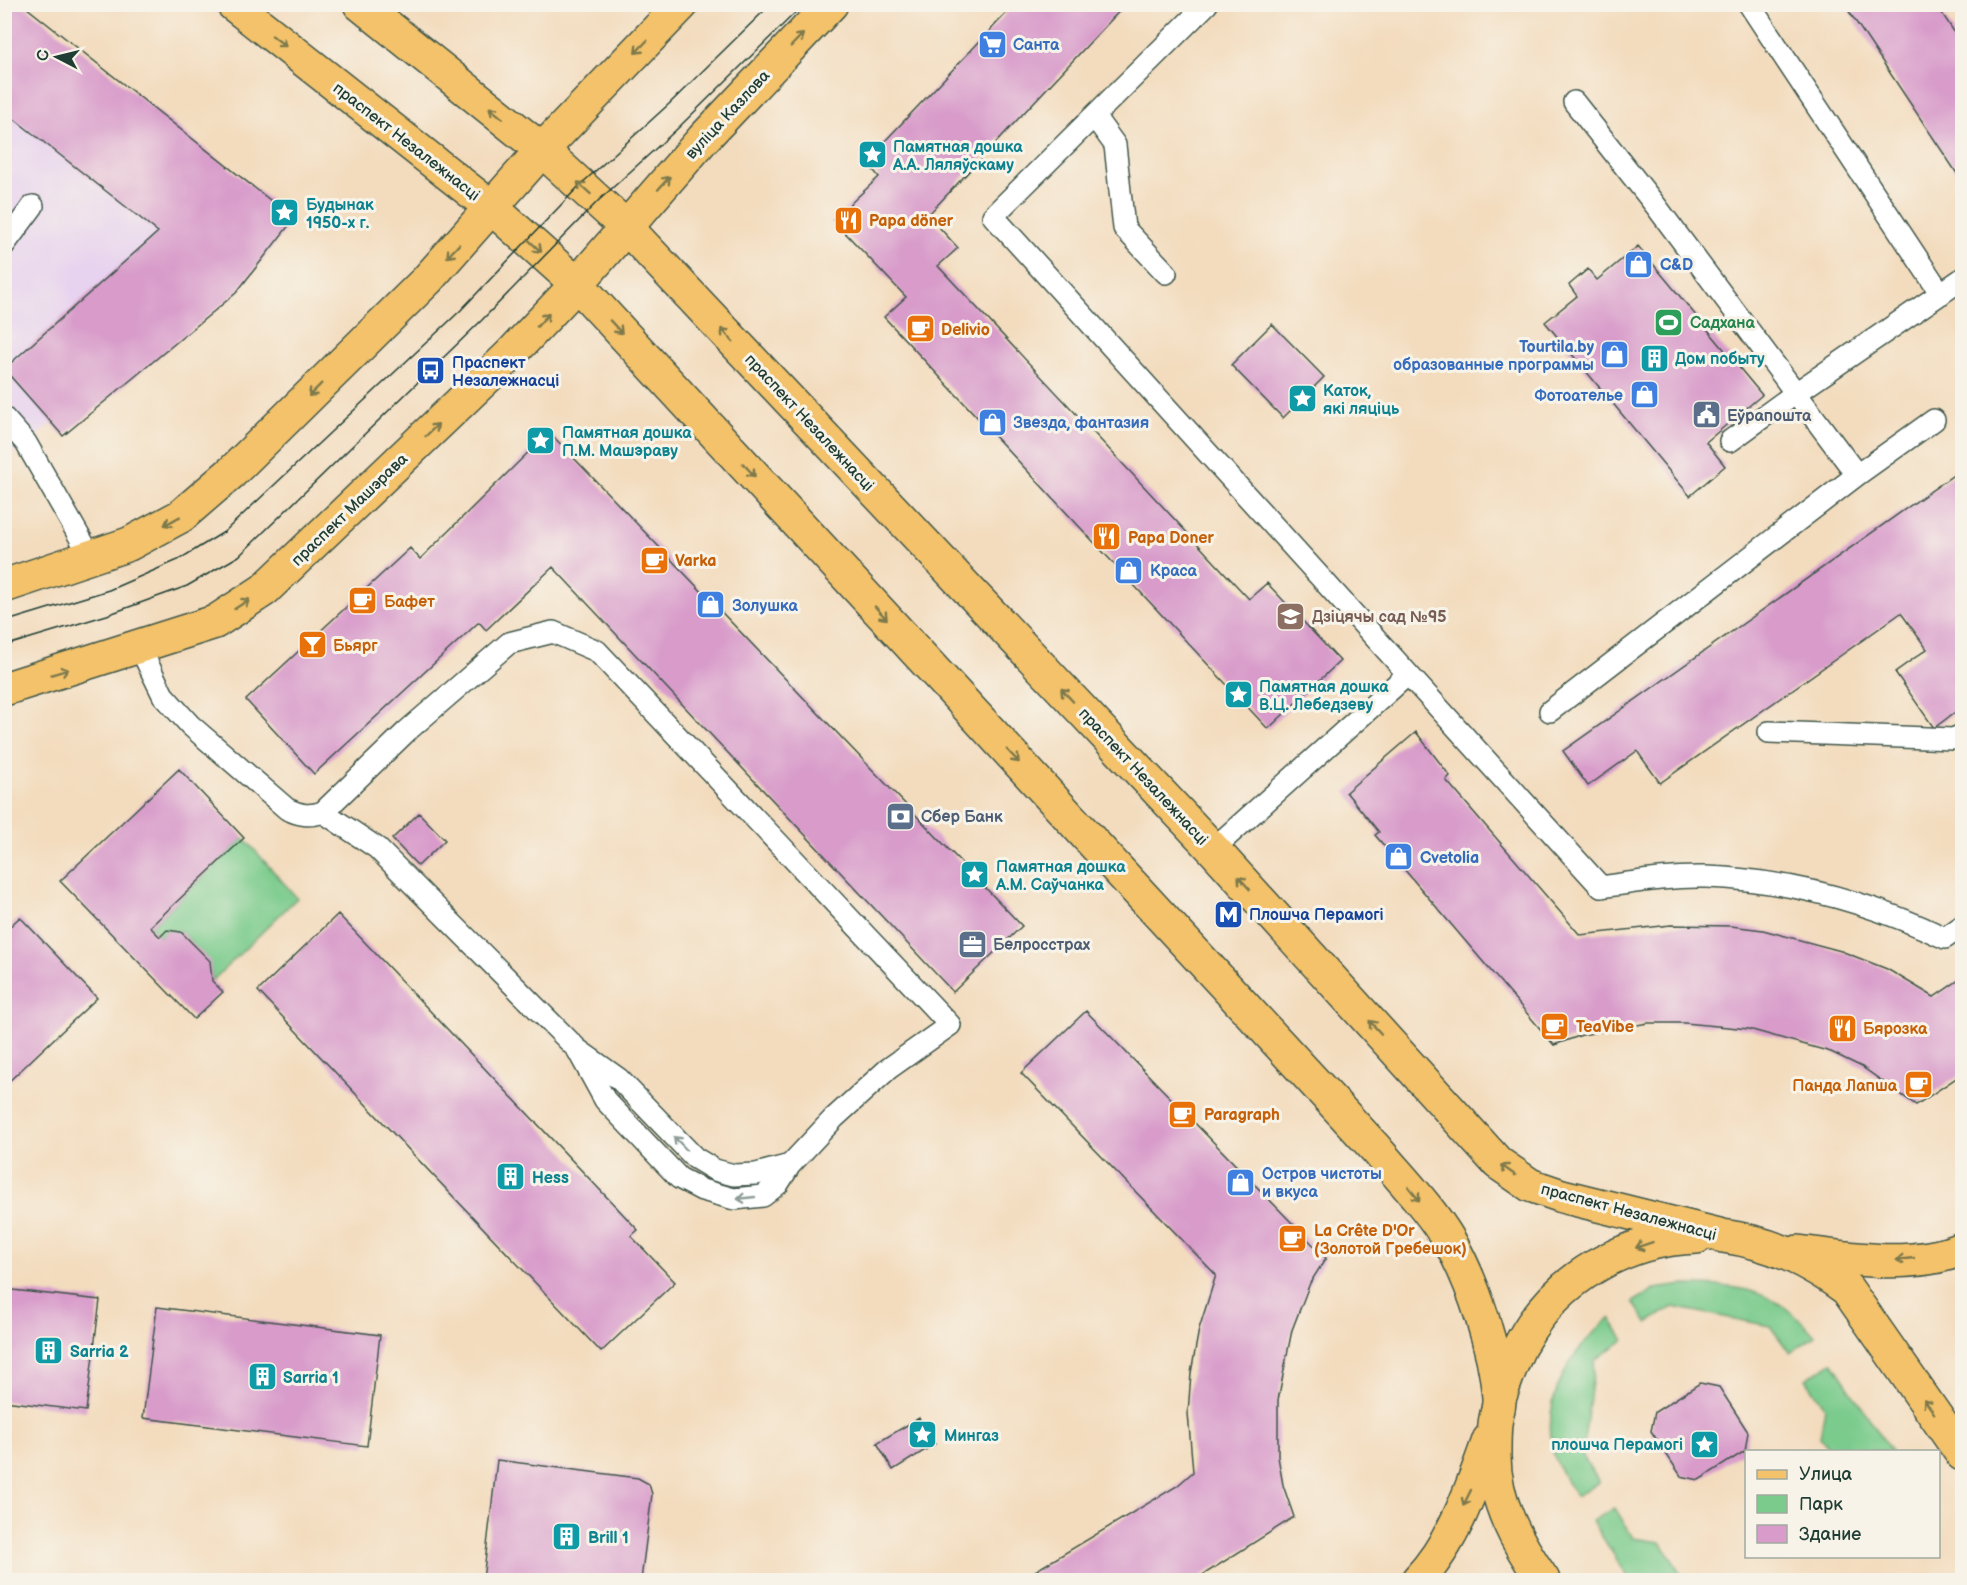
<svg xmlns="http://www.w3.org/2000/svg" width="1967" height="1585" viewBox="0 0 1967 1585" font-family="'Balsamiq Sans',sans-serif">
<rect width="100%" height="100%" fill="#f7f3e8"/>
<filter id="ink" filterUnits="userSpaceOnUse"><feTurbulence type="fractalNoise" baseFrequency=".0167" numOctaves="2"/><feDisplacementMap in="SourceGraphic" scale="12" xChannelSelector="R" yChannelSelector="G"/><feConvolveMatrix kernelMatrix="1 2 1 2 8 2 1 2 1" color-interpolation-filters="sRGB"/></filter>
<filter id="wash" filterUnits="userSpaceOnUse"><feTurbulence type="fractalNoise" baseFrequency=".008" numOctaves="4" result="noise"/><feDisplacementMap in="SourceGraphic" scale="24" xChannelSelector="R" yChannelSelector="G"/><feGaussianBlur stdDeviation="1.35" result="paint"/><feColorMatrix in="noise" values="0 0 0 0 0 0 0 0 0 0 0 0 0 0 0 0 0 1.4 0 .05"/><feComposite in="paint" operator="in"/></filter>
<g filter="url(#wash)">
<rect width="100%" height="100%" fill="#f3dcbe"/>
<path fill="#e7d2ef" d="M 22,4 L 294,219 L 236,293 L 63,436 L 52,424 L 5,459 L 4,5 Z"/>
<path fill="#7acb8c" stroke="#4c8460" stroke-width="1.5" d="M 244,838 L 297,898 L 212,981 L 209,961 L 181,932 L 167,930 L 160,937 L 150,927 Z
M 1683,1285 C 1742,1285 1776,1289 1815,1336 L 1790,1353 L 1770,1326 L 1673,1307 L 1647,1323 L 1633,1302 L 1655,1289 Z
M 1610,1318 L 1624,1340 L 1595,1360 L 1582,1455 L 1599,1482 L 1576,1496 C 1566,1481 1555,1465 1552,1446 C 1543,1394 1572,1349 1610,1318 Z
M 1832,1362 L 1891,1451 L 1830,1451 L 1820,1437 L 1825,1407 L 1806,1379 Z
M 1615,1508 L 1633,1538 L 1661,1542 L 1685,1580 L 1630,1580 L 1592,1521 Z"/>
<g id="blocks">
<path fill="#d89bca" d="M 4,4 L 22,4 L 294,219 L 236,293 L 63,436 L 4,369 L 158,232 L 4,111 Z
M 1015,4 L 1126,4 L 928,215 L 958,248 L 938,266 L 1249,599 L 1267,583 L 1340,661 L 1268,729 L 884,317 L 906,297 L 833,220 L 879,177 L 866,161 Z
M 1844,4 L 1936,4 L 1962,44 L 1962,181 Z
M 1638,246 L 1762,395 L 1706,442 L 1725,466 L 1690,496 L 1545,322 L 1577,296 L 1569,285 L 1588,269 L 1597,280 Z
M 1272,324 L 1324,377 L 1283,418 L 1231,365 Z
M 549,432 L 1022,926 L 953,992 L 553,567 L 486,630 L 479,622 L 314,774 L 246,700 L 410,548 L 420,559 Z
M 1962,469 L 1962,707 L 1934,728 L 1895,672 L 1927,649 L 1901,613 L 1660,783 L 1637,751 L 1588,786 L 1563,751 Z
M 1416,732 L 1450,776 L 1446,780 L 1580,935 L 1671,925 L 1731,926 L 1763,930 L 1841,951 L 1887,969 L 1934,997 L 1962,978 L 1962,1074 L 1916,1105 L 1862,1067 L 1831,1052 L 1749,1029 L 1685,1023 L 1648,1023 L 1582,1035 L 1554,1045 L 1375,835 L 1379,832 L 1346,792 Z
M 179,769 L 244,838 L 150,927 L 160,937 L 167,930 L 181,932 L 210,961 L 212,981 L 223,992 L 194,1019 L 60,881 Z
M 419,813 L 445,840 L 418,866 L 392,839 Z
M 338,914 L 638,1230 L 631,1236 L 675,1282 L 601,1352 L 258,991 Z
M 20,917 L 97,998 L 4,1086 L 4,932 Z
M 1086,1011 L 1326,1258 L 1310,1283 L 1292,1330 L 1278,1400 L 1278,1457 L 1283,1485 L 1294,1517 L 1195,1580 L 1020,1580 L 1177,1486 L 1193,1472 L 1188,1413 L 1191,1373 L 1199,1329 L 1216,1275 L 1021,1073 Z
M 4,1289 L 100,1300 L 86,1411 L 4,1401 Z
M 157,1307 L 380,1335 L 367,1446 L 143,1418 Z
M 1700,1383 L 1719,1387 L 1748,1432 L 1745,1451 L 1699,1480 L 1681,1476 L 1651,1431 L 1655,1412 Z
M 919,1418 L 935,1444 L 893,1470 L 877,1443 Z
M 497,1460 L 638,1478 L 649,1484 L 652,1494 L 641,1580 L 483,1580 Z"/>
</g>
</g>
<g filter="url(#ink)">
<use href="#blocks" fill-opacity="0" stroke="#3f5549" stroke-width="1.5"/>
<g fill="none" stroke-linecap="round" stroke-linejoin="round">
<defs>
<path id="service" d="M 1207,4 L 993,216 L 1601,887 C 1636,882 1671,876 1706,877 C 1791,880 1869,902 1945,938 L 1962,926
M 1749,4 L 1941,294
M 1094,116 L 1115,145 L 1124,228 L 1166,273
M 4,245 L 33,206
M 4,418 L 26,443 L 91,557
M 1730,441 L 1796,393 L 1962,279
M 1857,475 L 1934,420
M 140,648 L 163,695 L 190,725 L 287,809 C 300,815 309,817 323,812 L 407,731 L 509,643 L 553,632 L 597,651 L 950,1025 L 888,1069 L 834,1118 L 790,1165 L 778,1184 L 763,1196 L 734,1199 L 702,1190 L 679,1178 L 605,1100 L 577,1049
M 1550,711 L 1857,475 L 1656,206 L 1574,102
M 1769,732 L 1953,739 L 1962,735
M 323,812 L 377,848 L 577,1049 L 619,1079 L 695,1158 L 715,1170 L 734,1175 L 756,1174 L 790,1165
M 1213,849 L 1408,674"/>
<path id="primary" d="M 233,4 L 492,208 L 577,284 L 1376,1149 C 1401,1179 1430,1208 1450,1242 C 1474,1284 1495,1349 1499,1397 C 1500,1406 1496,1415 1495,1424 C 1494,1434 1494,1445 1494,1456 C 1494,1502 1518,1544 1543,1580
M 360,4 L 542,150 L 625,226 L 1213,849 L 1498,1163 L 1530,1185 L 1562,1196 L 1723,1236 C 1771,1243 1808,1260 1847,1289 L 1962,1454
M 4,586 L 129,544 L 181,516 L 232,472 L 427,280 L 542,150 L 682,4
M 4,689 L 215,622 L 264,590 L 509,356 L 577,284 L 703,139 L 831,4
M 1798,1252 C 1851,1259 1911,1269 1962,1249
M 1499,1399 C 1506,1379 1513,1358 1523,1340 C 1558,1277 1626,1239 1697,1237
M 1418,1580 C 1454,1542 1472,1488 1489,1440"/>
</defs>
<use href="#service" stroke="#3f5549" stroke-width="24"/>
<use href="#primary" stroke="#3f5549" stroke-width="36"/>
<use href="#service" stroke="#fff" stroke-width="21"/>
<use href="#primary" stroke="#f3c26a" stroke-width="33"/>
<path stroke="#1f3d34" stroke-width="1.5" d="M 4,622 L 109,590 L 178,560 L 224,532 L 460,311 L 580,185 L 669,104 L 771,4
M 4,646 L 107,615 L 187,586 L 239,556 L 481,321 L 598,201 L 675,131 L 804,4"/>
</g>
<defs><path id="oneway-shaft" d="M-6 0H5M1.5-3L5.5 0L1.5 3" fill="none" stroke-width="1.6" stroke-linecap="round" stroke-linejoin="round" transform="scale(1.5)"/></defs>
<g stroke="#7e794c">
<use href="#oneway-shaft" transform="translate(797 40) rotate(-46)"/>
<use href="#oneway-shaft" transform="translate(279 41) rotate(38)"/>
<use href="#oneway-shaft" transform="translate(641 47) rotate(134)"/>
<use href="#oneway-shaft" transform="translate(496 113) rotate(-141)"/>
<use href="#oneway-shaft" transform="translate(664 183) rotate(-48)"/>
<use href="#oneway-shaft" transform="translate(584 188) rotate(-138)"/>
<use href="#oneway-shaft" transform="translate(535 246) rotate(43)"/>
<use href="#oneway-shaft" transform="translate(453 251) rotate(133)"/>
<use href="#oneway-shaft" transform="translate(543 320) rotate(-47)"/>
<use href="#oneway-shaft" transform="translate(616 327) rotate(47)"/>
<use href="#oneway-shaft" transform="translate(727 335) rotate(-133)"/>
<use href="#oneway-shaft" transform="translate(315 390) rotate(135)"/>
<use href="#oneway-shaft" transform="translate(432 430) rotate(-44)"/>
<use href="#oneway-shaft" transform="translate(749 470) rotate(47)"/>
<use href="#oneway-shaft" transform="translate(172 521) rotate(151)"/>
<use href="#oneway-shaft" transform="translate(242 604) rotate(-33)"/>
<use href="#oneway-shaft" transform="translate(881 613) rotate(47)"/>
<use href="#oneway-shaft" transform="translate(60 672) rotate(-17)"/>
<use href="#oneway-shaft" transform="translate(1067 695) rotate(-133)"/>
<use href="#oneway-shaft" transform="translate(1013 756) rotate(47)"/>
<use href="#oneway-shaft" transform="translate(1244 883) rotate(-132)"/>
<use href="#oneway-shaft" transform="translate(1375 1027) rotate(-132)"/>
<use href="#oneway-shaft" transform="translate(1508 1170) rotate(-145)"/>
<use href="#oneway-shaft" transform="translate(1414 1194) rotate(51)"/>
<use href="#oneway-shaft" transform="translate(1644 1245) rotate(161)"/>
<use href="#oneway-shaft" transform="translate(1905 1259) rotate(174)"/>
<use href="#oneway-shaft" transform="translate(1929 1406) rotate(-125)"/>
<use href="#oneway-shaft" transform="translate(1467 1498) rotate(116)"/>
</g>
<g stroke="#8f9e9a">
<use href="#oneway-shaft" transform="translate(680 1143) rotate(-134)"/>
<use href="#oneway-shaft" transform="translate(746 1198) rotate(174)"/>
</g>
</g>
<defs>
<symbol id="supermarket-square" viewBox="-11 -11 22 22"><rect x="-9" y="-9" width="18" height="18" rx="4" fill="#3f7fe0" stroke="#f7f3e8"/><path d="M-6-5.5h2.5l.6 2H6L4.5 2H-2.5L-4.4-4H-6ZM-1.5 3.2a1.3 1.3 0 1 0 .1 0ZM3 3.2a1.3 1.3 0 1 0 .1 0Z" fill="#fff"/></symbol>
<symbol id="sight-square" viewBox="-11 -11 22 22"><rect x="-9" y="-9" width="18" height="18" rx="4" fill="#0f9aa8" stroke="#f7f3e8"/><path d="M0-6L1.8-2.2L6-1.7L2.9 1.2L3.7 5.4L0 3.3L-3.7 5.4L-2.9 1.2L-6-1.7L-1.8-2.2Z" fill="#fff"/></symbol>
<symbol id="restaurant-square" viewBox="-11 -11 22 22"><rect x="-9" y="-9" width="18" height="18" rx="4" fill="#e8710a" stroke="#f7f3e8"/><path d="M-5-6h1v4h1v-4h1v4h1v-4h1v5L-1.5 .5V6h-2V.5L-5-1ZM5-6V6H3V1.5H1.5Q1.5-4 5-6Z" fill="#fff"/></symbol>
<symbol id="shop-square" viewBox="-11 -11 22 22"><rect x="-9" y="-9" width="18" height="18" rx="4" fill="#3f7fe0" stroke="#f7f3e8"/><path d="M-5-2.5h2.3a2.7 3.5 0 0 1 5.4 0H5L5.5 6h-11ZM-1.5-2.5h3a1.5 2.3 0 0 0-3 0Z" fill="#fff"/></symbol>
<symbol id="stadium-square" viewBox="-11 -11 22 22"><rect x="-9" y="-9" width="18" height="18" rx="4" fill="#2e9e5b" stroke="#f7f3e8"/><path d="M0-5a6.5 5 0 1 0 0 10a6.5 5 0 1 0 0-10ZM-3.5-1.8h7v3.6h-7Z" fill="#fff"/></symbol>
<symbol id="cafe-square" viewBox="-11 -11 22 22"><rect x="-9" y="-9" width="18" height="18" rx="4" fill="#e8710a" stroke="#f7f3e8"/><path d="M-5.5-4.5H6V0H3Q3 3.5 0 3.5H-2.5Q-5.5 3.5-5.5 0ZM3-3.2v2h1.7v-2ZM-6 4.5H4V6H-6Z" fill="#fff"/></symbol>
<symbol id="building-square" viewBox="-11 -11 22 22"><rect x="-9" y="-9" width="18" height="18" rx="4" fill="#0f9aa8" stroke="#f7f3e8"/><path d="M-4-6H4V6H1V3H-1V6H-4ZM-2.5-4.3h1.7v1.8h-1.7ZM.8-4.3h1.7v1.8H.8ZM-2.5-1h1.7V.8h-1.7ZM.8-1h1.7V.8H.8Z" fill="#fff"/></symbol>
<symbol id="bus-square" viewBox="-11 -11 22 22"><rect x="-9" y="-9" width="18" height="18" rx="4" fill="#1a4fb4" stroke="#f7f3e8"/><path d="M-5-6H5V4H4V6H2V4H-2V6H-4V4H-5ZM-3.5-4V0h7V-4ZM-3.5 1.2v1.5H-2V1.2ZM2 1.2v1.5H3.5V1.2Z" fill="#fff"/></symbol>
<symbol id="civic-square" viewBox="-11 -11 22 22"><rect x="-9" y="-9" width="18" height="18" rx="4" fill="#5c6f8a" stroke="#f7f3e8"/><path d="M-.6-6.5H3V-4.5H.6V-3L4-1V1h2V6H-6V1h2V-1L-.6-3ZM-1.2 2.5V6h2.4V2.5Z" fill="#fff"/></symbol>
<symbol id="school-square" viewBox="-11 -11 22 22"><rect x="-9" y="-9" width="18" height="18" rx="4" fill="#8d6e63" stroke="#f7f3e8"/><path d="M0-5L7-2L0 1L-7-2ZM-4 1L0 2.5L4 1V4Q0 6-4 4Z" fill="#fff"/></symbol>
<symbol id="bar-square" viewBox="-11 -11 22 22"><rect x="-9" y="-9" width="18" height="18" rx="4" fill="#e8710a" stroke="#f7f3e8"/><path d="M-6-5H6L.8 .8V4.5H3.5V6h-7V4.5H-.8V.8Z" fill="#fff"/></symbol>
<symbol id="bank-square" viewBox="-11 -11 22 22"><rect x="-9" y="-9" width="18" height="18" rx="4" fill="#5c6f8a" stroke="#f7f3e8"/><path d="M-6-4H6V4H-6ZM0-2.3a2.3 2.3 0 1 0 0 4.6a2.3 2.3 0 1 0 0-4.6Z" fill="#fff"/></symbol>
<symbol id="metro-square" viewBox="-11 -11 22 22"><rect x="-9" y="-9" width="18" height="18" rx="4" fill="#1a4fb4" stroke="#f7f3e8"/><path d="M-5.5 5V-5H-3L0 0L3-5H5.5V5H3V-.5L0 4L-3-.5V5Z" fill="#fff"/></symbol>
<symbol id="office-square" viewBox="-11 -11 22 22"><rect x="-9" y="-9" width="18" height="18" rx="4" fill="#5c6f8a" stroke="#f7f3e8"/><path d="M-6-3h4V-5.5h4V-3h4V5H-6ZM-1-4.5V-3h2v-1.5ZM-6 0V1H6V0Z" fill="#fff"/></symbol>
</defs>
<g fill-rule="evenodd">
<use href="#supermarket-square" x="976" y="28" width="33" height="33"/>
<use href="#sight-square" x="856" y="138" width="33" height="33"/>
<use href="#sight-square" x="268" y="196" width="33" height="33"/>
<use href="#restaurant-square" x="832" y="204" width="33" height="33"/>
<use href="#shop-square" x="1622" y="248" width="33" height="33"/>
<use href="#stadium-square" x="1652" y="306" width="33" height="33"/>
<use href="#cafe-square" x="904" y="312" width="33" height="33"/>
<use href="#shop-square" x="1598" y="338" width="33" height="33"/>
<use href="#building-square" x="1638" y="342" width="33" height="33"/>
<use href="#bus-square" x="414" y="354" width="33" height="33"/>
<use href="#shop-square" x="1628" y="378" width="33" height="33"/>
<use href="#sight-square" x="1286" y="382" width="33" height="33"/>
<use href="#civic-square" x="1690" y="398" width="33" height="33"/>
<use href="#shop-square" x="976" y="406" width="33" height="33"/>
<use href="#sight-square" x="524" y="424" width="33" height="33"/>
<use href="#restaurant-square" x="1090" y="520" width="33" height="33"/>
<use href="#cafe-square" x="638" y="544" width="33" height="33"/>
<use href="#shop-square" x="1112" y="554" width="33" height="33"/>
<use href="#cafe-square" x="346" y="584" width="33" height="33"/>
<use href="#shop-square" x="694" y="588" width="33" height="33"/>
<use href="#school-square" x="1274" y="600" width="33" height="33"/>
<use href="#bar-square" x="296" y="628" width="33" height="33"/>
<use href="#sight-square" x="1222" y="678" width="33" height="33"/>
<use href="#bank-square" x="884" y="800" width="33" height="33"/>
<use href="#shop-square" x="1382" y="840" width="33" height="33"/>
<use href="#sight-square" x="958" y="858" width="33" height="33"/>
<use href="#metro-square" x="1212" y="898" width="33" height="33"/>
<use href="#office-square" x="956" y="928" width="33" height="33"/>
<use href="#cafe-square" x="1538" y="1010" width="33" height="33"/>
<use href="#restaurant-square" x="1826" y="1012" width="33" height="33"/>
<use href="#cafe-square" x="1902" y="1068" width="33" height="33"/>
<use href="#cafe-square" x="1166" y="1098" width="33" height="33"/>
<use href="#building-square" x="494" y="1160" width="33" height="33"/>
<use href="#shop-square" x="1224" y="1166" width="33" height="33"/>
<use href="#cafe-square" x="1276" y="1222" width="33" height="33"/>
<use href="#building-square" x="32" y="1334" width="33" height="33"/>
<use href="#building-square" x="246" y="1360" width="33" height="33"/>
<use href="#sight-square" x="906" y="1418" width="33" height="33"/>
<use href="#sight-square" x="1688" y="1428" width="33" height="33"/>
<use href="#building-square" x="550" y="1520" width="33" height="33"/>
</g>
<g text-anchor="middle" stroke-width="6" stroke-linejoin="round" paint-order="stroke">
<g font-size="16" font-weight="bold" fill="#366cbe" stroke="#f7f3e8" text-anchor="start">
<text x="1013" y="50">Санта</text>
<text x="1660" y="270">C&amp;D</text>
<text x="1594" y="352" text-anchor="end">Tourtila.by<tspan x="1594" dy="18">образованные программы</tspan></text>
<text x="1623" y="401" text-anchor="end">Фотоателье</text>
<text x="1013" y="428">Звезда, фантазия</text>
<text x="1150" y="576">Краса</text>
<text x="732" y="611">Золушка</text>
<text x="1420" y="863">Cvetolia</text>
<text x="1262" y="1179">Остров чистоты<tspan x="1262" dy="18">и вкуса</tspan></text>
</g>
<g font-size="16" fill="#1f3d34" stroke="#f7f3e8">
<text transform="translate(727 114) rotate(-47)" y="6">вуліца Казлова</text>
<text transform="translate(407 141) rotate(38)" y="6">праспект Незалежнасці</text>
<text transform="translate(810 422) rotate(47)" y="6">праспект Незалежнасці</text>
<text transform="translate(349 509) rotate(-44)" y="6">праспект Машэрава</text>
<text transform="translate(1144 776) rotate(47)" y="6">праспект Незалежнасці</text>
<text transform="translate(1629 1211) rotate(15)" y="6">праспект Незалежнасці</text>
</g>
<g font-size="16" font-weight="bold" fill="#0d838f" stroke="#f7f3e8" text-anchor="start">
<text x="893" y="152">Памятная дошка<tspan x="893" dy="18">А.А. Ляляўскаму</tspan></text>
<text x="306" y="210">Будынак<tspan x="306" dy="18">1950-х г.</tspan></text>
<text x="1675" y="364">Дом побыту</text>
<text x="1323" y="396">Каток,<tspan x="1323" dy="18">які ляціць</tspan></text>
<text x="562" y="438">Памятная дошка<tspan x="562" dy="18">П.М. Машэраву</tspan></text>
<text x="1259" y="692">Памятная дошка<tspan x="1259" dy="18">В.Ц. Лебедзеву</tspan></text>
<text x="996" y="872">Памятная дошка<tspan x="996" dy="18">А.М. Саўчанка</tspan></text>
<text x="532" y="1183">Hess</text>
<text x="70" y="1357">Sarria 2</text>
<text x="283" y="1383">Sarria 1</text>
<text x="944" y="1441">Мингаз</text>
<text x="1683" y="1450" text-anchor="end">плошча Перамогі</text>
<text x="588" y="1543">Brill 1</text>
</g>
<g font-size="16" font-weight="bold" fill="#c56008" stroke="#f7f3e8" text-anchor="start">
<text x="869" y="226">Papa döner</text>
<text x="941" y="335">Delivio</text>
<text x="1128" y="543">Papa Doner</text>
<text x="675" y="566">Varka</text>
<text x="384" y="607">Бафет</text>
<text x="333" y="651">Бьярг</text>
<text x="1576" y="1032">TeaVibe</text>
<text x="1863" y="1034">Бярозка</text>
<text x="1897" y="1091" text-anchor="end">Панда Лапша</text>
<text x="1204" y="1120">Paragraph</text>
<text x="1314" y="1236">La Crête D'Or<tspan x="1314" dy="18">(Золотой Гребешок)</tspan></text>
</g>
<g font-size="16" font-weight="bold" fill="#27864d" stroke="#f7f3e8" text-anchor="start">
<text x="1690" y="328">Садхана</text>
</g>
<g font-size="16" font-weight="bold" fill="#164399" stroke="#f7f3e8" text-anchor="start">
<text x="452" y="368">Праспект<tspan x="452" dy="18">Незалежнасці</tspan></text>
<text x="1249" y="920">Плошча Перамогі</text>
</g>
<g font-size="16" font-weight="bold" fill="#4e5e75" stroke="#f7f3e8" text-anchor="start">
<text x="1727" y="421">Еўрапошта</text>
<text x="921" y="822">Сбер Банк</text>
<text x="993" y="950">Белросстрах</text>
</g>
<g font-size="16" font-weight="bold" fill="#785e54" stroke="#f7f3e8" text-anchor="start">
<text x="1312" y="622">Дзіцячы сад №95</text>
</g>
</g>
<rect width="1967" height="1585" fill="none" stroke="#f7f3e8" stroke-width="24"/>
<rect x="1745" y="1450" width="195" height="108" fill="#f7f3e8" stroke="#a1aaa0" stroke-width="1.5"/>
<rect x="1757" y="1470" width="30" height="9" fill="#f3c26a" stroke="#a1aaa0" stroke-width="1.5"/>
<text x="1799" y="1480" font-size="18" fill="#1f3d34">Улица</text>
<rect x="1757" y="1495" width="30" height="18" fill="#7acb8c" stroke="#a1aaa0" stroke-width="1.5"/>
<text x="1799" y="1510" font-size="18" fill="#1f3d34">Парк</text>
<rect x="1757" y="1525" width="30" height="18" fill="#d89bca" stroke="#a1aaa0" stroke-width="1.5"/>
<text x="1799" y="1540" font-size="18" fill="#1f3d34">Здание</text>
<g transform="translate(57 57) rotate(277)" stroke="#f7f3e8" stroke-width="4.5" paint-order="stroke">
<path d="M0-4.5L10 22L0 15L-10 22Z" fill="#1f3d34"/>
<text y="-9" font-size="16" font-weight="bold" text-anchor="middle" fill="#1f3d34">С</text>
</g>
</svg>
